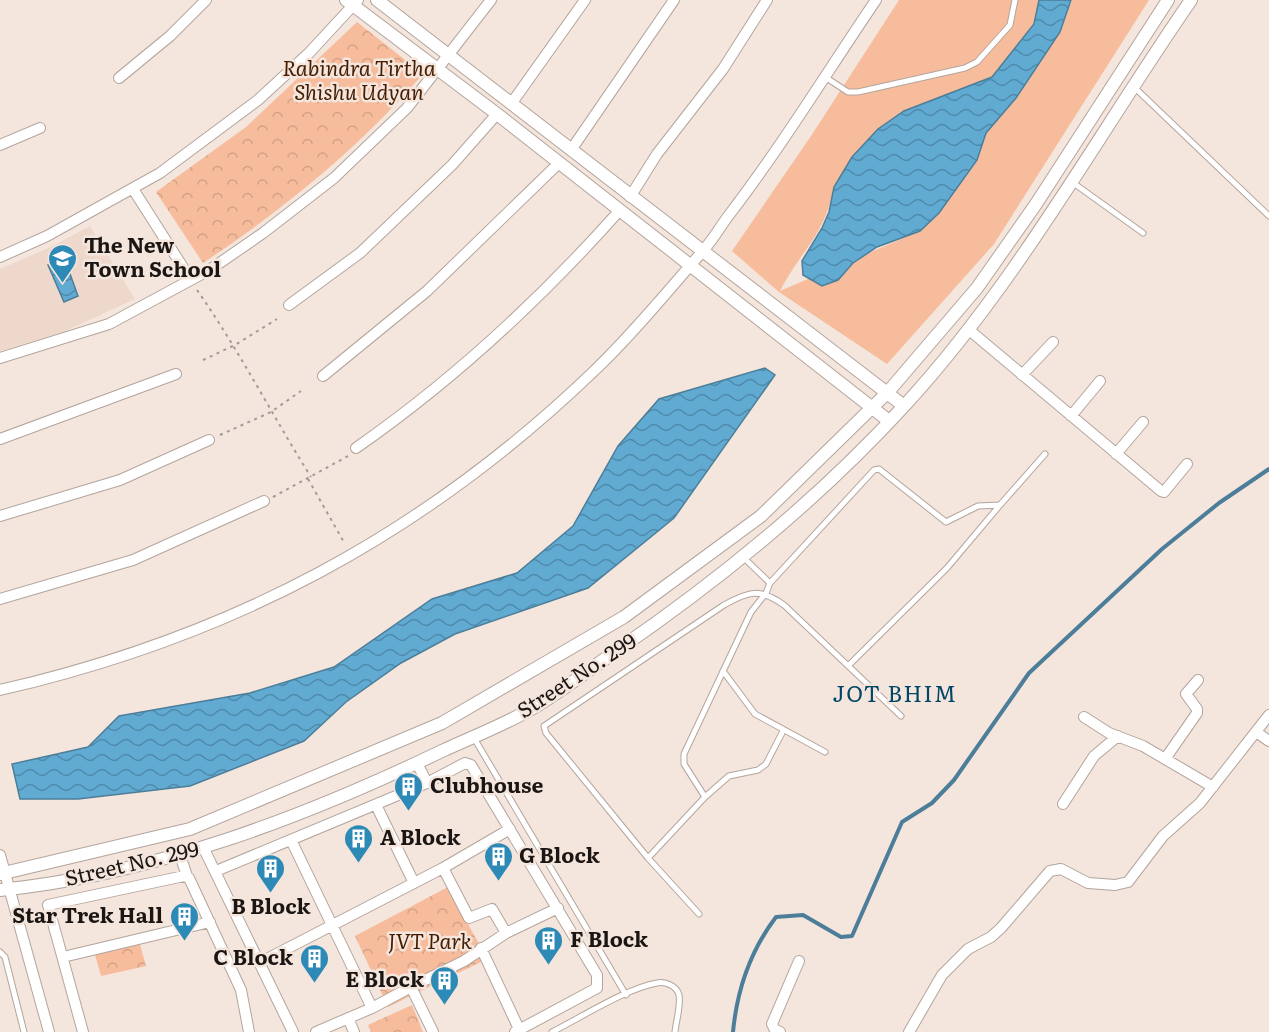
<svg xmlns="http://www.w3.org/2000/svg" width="1269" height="1032" viewBox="0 0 1269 1032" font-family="Literata,serif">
<defs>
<pattern id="park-crowns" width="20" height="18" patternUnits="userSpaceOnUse" patternTransform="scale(1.5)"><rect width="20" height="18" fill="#f7bc9c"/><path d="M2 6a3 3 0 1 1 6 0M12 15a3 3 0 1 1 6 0" fill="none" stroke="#d3a186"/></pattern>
<pattern id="water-waves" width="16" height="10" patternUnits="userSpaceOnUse" patternTransform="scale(1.5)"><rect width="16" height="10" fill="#61abd3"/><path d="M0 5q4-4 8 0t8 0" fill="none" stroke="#4f8aaa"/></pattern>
</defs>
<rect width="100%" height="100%" fill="#f4e5dd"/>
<path fill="#eed8cb" d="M 90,226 L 135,299 L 63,332 L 0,351 L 0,269 L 53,246 Z"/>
<path fill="#f7bc9c" d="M 899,0 L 1039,0 L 1034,24 L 992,77 L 949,96 L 834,187 C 824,237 801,250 780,291 L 920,231 L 939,213 L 977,160 L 986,133 L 1060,32 L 1072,0 L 1149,0 L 994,244 L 887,364 L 779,292 L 732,251 L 811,136 Z"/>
<path fill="url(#park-crowns)" d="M 357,22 L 423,74 C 359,148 284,209 203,263 L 156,192 L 246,127 Z
M 448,887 L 487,959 L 388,1007 L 355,936 Z
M 139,941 L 146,966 L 101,976 L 94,951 Z
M 412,1005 L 423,1032 L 371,1032 L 368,1025 Z"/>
<path fill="url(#water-waves)" stroke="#4c7e99" stroke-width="1.5" d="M 1039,0 L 1071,0 L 1060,32 L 1016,98 L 986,133 L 977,160 L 939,213 L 920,231 L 877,247 L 853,263 L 838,280 L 822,286 L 803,275 L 802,261 L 822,228 L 829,212 L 834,187 L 852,157 L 878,129 L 904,111 L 992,77 L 1034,24 Z
M 65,260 L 78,296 L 64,302 L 48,265 Z
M 765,368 L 775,375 L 674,518 L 588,588 L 455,634 L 401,663 L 346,702 L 304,741 L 190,786 L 78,799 L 20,799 L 12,764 L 88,747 L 119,716 L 250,693 L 334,667 L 432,599 L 517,573 L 573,526 L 618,446 L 659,399 Z"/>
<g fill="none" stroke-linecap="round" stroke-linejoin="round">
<path stroke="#4c7e99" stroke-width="4" d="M 733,1032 C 737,990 751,950 776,917 L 803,915 L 841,937 L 852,936 L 902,822 L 932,803 L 954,780 L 1029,673 L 1162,549 L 1219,503 L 1269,469"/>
<defs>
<path id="service" d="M 825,77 L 848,92 L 858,92 L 965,68 L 977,62 L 1010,25 L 1015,0
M 1134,87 L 1269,216
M 1072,182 L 1143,233
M 744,558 L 770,583
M 849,665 L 947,568 L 1000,505
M 723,671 L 755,714 L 825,752
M 474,738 L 626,995
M 705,797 L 684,764 L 684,754 L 751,612 L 766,593 L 770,583 L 874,470 L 879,469 L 946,522 L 978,506 L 1000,505 L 1045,454
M 648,858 L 705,797 L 729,776 L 758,770 L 766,764 L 783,731
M 699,914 L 648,858 L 546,733 L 544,726 L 724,605 C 749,591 760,588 784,605 L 901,716
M 0,952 L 5,957 L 24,1032
M 552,1032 C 580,1018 627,988 657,983 C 665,981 677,986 679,995 C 681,1006 676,1021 675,1032"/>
<path id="minor" d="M 119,78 L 170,36 L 206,0
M 511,104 L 585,0
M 0,145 L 40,128
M 571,150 L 674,0
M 133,189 L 191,280
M 630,197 L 657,154 L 723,69 L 767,0
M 0,257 L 47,236 L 160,173 L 258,100 L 309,53 L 358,0
M 289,305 L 360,253 L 452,165 L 497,114
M 968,329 L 1161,491 L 1164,492 L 1187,464
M 0,358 L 109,324 L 211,269 L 263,233 L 334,178 L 407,108 L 491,0
M 1022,375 L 1053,342
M 323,376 L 427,291 L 559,163
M 1071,416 L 1100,381
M 0,439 L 176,374
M 356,448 C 455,379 540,300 620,210
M 1116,454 L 1143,422
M 0,516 L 120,480 L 209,440
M 0,599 L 133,560 L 264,501
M 0,690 C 231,637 422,536 593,372 C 632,335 666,293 702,252 C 712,241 720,227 729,215 C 782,146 827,72 876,0
M 1084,717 L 1109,733 L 1143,746 L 1213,787
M 1256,732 L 1269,741
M 1165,759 L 1197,713 L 1197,709 L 1186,694 L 1198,680
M 417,763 L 427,783 L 465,763 L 471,765 L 597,975 L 597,988 L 515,1032
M 1063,804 L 1094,756 L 1118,736
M 376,805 L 414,883
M 291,840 L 372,1008 L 411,987 L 433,1032
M 204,849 L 293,1032
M 0,855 L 49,1032
M 180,855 L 187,876
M 443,868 L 510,829
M 216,871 L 427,783
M 481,948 L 519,1029
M 63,957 L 210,922
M 261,962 L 443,868 L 469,918 L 492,909 L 506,933 L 558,908
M 411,987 L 464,961 L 506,933
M 348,1018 L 354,1032
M 83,1032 L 48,905 L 184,876 L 189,878 L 241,990 L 249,1032
M 316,1032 L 372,1008
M 780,1032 L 775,1030 L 772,1024 L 799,961
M 909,1032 L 942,975 L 968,949 L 991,937 L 1001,928 L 1050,871 L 1061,869 L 1088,883 L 1115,885 L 1128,882 L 1163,836 L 1200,803 L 1269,715"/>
<path id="tertiary" d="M 346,0 L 497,114 L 889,421
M 377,0 L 904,406
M 0,874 L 190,829 L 442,723 L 624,617 L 761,516 L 888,392 L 977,288 L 1036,204 L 1168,0
M 0,890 C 155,874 302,818 442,751 C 472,737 504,725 533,708 C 562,691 589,670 616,651 C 721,579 819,499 905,405 C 1017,283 1097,136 1191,0"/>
</defs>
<use href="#service" stroke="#b3a59d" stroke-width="7"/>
<use href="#minor" stroke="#b3a59d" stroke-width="12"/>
<use href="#tertiary" stroke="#b3a59d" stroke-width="14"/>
<path stroke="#a69a94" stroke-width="2" stroke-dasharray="3 4.5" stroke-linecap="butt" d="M 197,290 C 239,350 272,415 311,477
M 203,360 L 235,345 L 277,319
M 220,435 L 271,412 L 301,391
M 308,479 L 345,544
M 273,497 L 350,455"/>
<use href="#service" stroke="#fff" stroke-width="5"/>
<use href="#minor" stroke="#fff" stroke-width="10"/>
<use href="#tertiary" stroke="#fff" stroke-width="12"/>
</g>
<defs>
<symbol id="school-pin" viewBox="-11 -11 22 30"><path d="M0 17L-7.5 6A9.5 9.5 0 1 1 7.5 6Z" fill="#2d89b6" stroke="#f4e5dd"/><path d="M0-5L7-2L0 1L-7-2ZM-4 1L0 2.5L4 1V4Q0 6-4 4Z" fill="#fff"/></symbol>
<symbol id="building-pin" viewBox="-11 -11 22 30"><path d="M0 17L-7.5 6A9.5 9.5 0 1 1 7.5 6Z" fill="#2d89b6" stroke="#f4e5dd"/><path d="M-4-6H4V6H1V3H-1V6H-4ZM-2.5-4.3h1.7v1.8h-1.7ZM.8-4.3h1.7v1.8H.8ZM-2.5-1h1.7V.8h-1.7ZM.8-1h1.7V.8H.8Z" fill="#fff"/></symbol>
</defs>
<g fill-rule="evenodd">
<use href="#school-pin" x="46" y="242" width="33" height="45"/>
<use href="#building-pin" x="392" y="770" width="33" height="45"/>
<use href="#building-pin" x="342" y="822" width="33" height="45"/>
<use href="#building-pin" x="482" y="840" width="33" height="45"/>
<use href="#building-pin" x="254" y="852" width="33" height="45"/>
<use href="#building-pin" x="168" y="900" width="33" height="45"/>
<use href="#building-pin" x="532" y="924" width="33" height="45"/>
<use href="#building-pin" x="298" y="942" width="33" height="45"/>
<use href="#building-pin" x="428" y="964" width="33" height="45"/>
</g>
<g text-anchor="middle" stroke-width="5" stroke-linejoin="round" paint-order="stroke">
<g font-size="21" font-style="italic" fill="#461d00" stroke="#f4e5dd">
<text x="359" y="76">Rabindra Tirtha<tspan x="359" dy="24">Shishu Udyan</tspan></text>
<text x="430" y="949">JVT Park</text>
</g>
<g font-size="21" font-weight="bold" fill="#1b1613" stroke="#f4e5dd" text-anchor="start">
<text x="84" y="253">The New<tspan x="84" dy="24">Town School</tspan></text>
<text x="430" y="793">Clubhouse</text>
<text x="380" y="845">A Block</text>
<text x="519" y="863">G Block</text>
<text x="271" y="914" text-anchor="middle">B Block</text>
<text x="163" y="923" text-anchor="end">Star Trek Hall</text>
<text x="570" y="947">F Block</text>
<text x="293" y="965" text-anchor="end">C Block</text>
<text x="424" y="987" text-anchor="end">E Block</text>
</g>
<g font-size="21" fill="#1b1613" stroke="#f4e5dd">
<text transform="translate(577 676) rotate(-33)" y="7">Street No. 299</text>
<text transform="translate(132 864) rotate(-13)" y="7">Street No. 299</text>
</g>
<g font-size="22" letter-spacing="1.5" fill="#004866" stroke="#f4e5dd">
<text x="895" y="702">JOT BHIM</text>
</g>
</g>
</svg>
